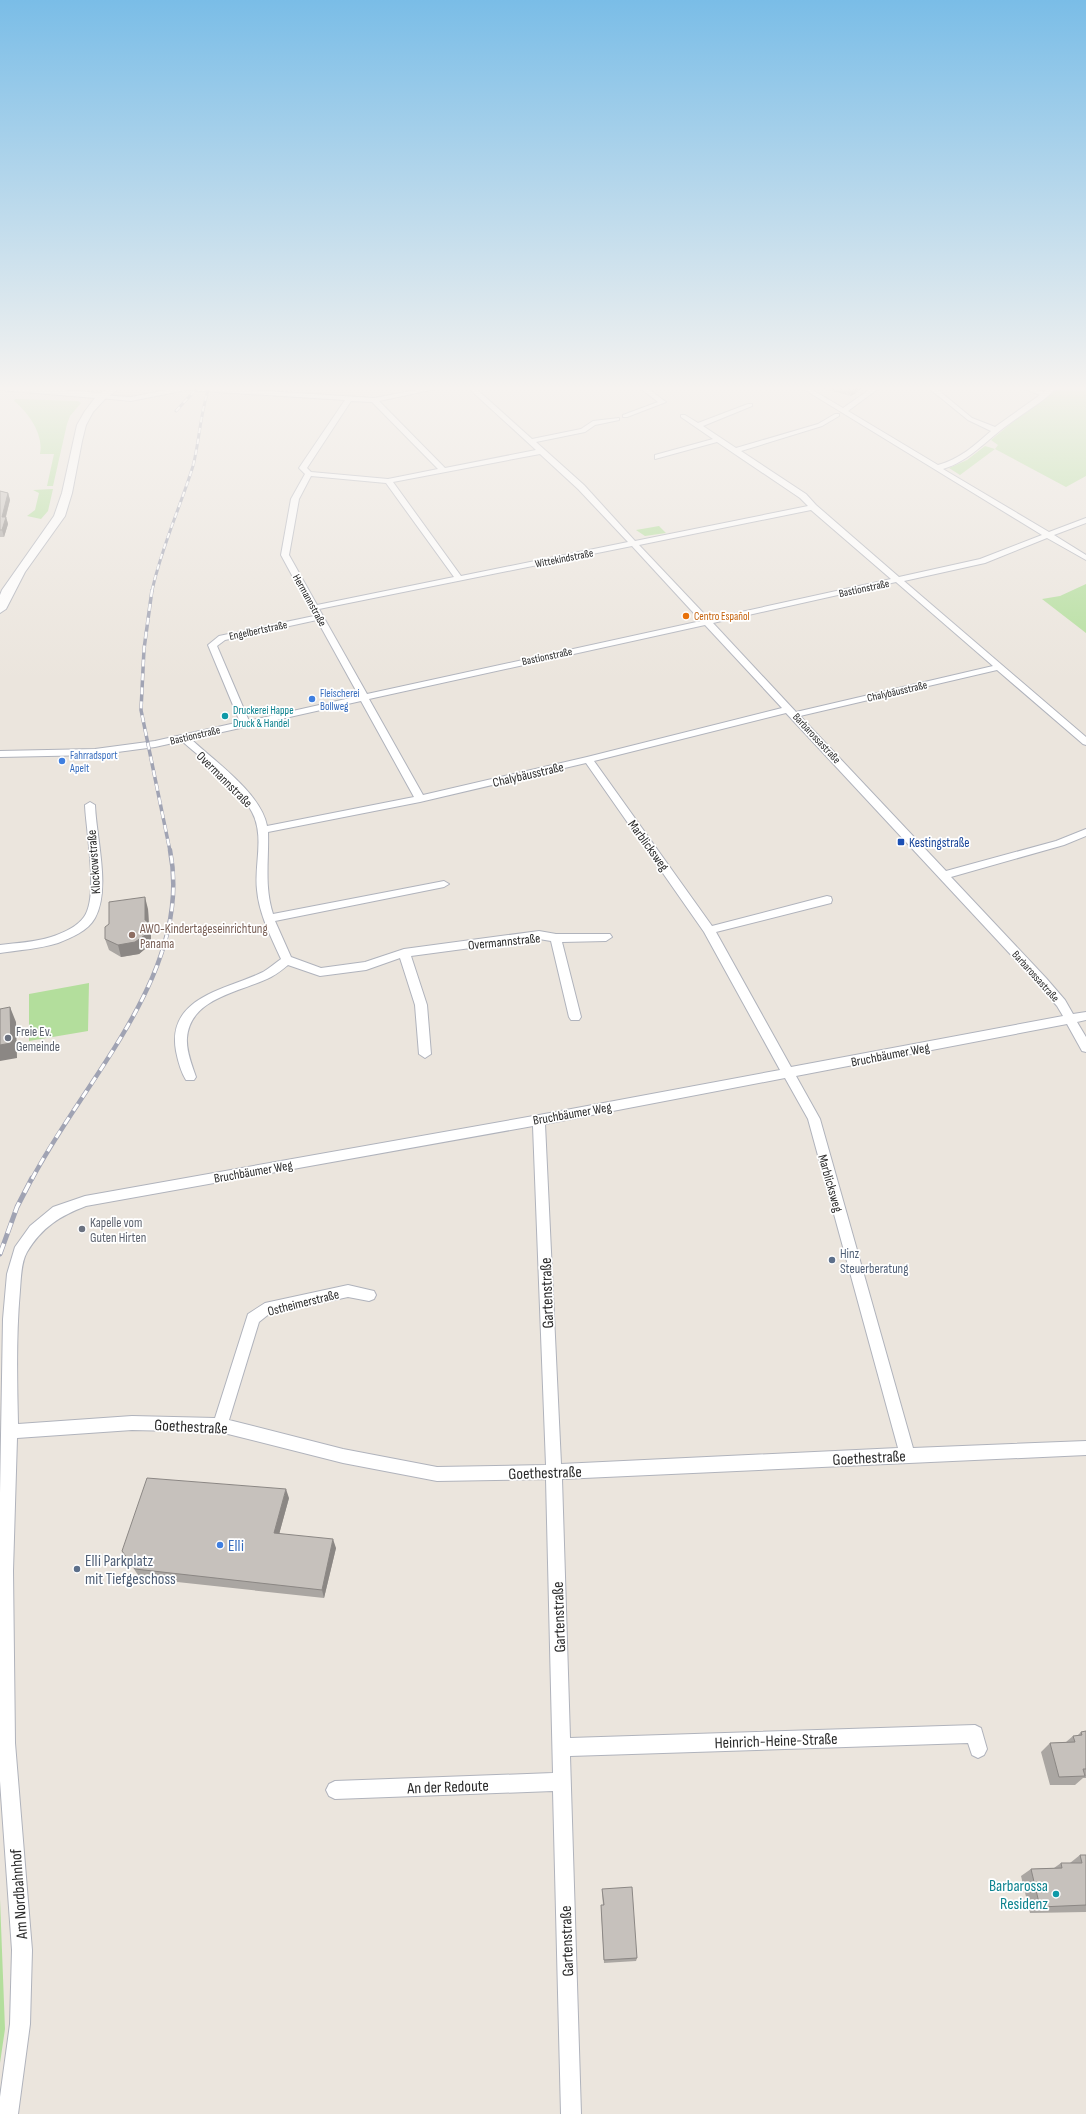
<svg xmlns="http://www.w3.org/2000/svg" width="1086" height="2114" viewBox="0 0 1086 2114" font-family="'Sofia Sans Condensed',sans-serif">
<rect width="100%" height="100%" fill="#ebe5dd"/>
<path fill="#b3de9c" d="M 1061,385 L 1086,385 L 1086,476 L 1066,487 L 995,449 L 960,475 L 949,468 L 967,460 L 985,446 L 995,449 L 998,445 L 991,440 L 1043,397 L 1053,394 L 1050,392 Z
M 15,399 L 78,401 L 81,403 L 70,416 L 67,424 L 53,486 L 47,486 L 54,454 L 40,454 C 44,435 29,413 14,401 Z
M 53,489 L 48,511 L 41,519 L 27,516 L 35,510 L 39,493 L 33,490 Z
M 659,526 L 666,533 L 645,536 L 636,530 Z
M 1086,584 L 1086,633 L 1042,599 L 1060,596 Z
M 89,983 L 88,1031 L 29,1041 L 29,994 Z
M 0,1899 L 5,2029 L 0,2063 Z"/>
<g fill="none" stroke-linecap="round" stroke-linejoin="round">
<defs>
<path id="minor" d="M 442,385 L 454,385 L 379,401 L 445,468 L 536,450 L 465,385 L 472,385 L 532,439 L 581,429 L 593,421 L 619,418 L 619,420 L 595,425 L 585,432 L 536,442 L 584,485 L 635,541 L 808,506 L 800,498 L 717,442 L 655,459 L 655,455 L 713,439 L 681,417 L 681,415 L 685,415 L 698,423 L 748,404 L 752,404 L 752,406 L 703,426 L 736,448 L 818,424 L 835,414 L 839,414 L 839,416 L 822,426 L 741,451 L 806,494 L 816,505 L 899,577 L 980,559 L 1042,535 L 797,385 L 804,385 L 843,408 L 876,385 L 883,385 L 848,411 L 938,465 C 960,459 974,446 991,431 L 968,420 L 925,385 L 932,385 L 972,418 L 995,427 L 1040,395 L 1015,385 L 1024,385 L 1044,392 L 1053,385 L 1060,385 C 1046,400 1025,412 1009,424 C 986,440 970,461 943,469 L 1049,532 L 1086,518 L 1086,523 L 1054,535 L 1086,555 L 1086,560 L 1047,538 L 985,563 L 904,581 L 1086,737 L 1086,745 L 1083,744 L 997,670 L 800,716 L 946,871 L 1056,841 L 1086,829 L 1086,836 L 1064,845 L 951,877 L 1046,978 L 1065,1000 L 1073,1014 L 1086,1012 L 1086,1020 L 1077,1022 L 1086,1037 L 1086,1052 L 1082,1051 L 1067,1024 L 796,1076 L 820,1119 L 913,1448 L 1086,1441 L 1086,1455 L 562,1479 L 570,1738 L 975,1725 L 981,1728 L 987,1749 L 984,1755 L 978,1758 L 972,1755 L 968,1743 L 570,1756 L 581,2114 L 561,2114 L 553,1791 L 335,1799 L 329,1796 L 326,1790 L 329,1784 L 335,1781 L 553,1773 L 546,1479 L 437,1481 L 343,1463 L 220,1432 L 132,1430 L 17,1438 L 13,1571 L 15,1743 L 32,1950 L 30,2024 L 18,2114 L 0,2114 L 0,2097 L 10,2024 L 12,1950 L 0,1781 L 0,1493 L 3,1319 L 7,1274 L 15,1247 L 30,1226 L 53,1207 L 85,1196 L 539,1115 L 780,1070 L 704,932 L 586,763 L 420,802 L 268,832 C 269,860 264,886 273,914 L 444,881 L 449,884 L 444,887 L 275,921 L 291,957 L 321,968 L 365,962 L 404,949 L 539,931 L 556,934 L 610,934 L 612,937 L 606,941 L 562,942 L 581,1017 L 579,1020 L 571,1020 L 569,1017 L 551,941 L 539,939 L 411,956 L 427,1005 L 431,1054 L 425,1058 L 419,1054 L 415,1005 L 400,958 L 366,970 L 320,976 L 288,965 C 283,969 277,974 271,977 C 242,992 190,997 187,1038 C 186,1051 192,1065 196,1077 L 194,1080 L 186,1080 C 181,1072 178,1061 176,1051 C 166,996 229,989 263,972 C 270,968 275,963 281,959 C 271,937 259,914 257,890 C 254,865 265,836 252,812 C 239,786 204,761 182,741 L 155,747 L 95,755 L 0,757 L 0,751 L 95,749 L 155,741 L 240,722 L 208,645 L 219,636 L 314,616 L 281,555 L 291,499 L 305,474 L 299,468 L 345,400 L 186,390 L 131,401 L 100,398 L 98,397 L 98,395 L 131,397 L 186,386 L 374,398 ZM 351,401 L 372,402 L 438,469 L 388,479 L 311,472 L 307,468 ZM 540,454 L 578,489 L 628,542 L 461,576 L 393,482 ZM 311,476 L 386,483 L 454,577 L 317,605 L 289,555 L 299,499 ZM 811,510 L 891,579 L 709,619 L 639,545 ZM 632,546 L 701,621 L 367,694 L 319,609 ZM 896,582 L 993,666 L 796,712 L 713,623 ZM 317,620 L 359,696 L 249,721 L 217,646 L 225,640 ZM 705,625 L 782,708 L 587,757 L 423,795 L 369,699 ZM 361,701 L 414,797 L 267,826 C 261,793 214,761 191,739 ZM 786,713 L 1038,984 L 1057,1006 L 1063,1016 L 791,1067 L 716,932 L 831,903 L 832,900 L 831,897 L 827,896 L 712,926 L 594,761 ZM 785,1078 L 808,1119 L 898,1448 L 561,1464 L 545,1124 ZM 533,1126 L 546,1465 L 437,1467 L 343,1449 L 229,1420 L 259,1322 L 269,1314 L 348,1297 L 369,1301 L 374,1299 L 376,1295 L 374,1291 L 348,1285 L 265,1303 L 248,1314 L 215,1418 L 132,1416 L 18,1424 C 17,1380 16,1335 20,1290 C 21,1278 21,1262 27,1252 C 42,1227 60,1216 86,1206 Z
M 636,385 L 643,385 L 666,402 L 627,417 L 623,417 L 623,415 L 658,402 Z
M 90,802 L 95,805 C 96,837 111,889 95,918 C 88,931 71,938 58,943 C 39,949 19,950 0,953 L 0,945 C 17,943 35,942 51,937 C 63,933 77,927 84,917 C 99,896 86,831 85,805 Z"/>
<path id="secondary" d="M 0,385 L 101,393 L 113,385 L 124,385 L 105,399 L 93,412 L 86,425 L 82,441 L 72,493 L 65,516 L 25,572 L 6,609 L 0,613 L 0,595 L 2,590 L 54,516 L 62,493 L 77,425 L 85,411 L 95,398 L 0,390 Z"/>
</defs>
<use href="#minor" stroke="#b0b3bc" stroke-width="2"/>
<use href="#secondary" stroke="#b0b3bc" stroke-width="2"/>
<use href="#minor" fill="#fff" fill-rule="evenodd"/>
<use href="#secondary" fill="#fff" fill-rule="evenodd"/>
<defs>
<path id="rail-far3" d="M 176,411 L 200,385
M 152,591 C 161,548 180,508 193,466 C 200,439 200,411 210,385"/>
<path id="rail-far2" d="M 152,590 L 144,649 L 141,710 L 170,851"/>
<path id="rail-far1" d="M 32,1179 C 84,1079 194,972 170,850"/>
<path id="rail" d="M 0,1254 L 17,1207 L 32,1178"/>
</defs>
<use href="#rail-far3" stroke="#a0a3b3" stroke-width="3"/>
<use href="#rail-far2" stroke="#a0a3b3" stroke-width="3.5"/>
<use href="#rail-far1" stroke="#a0a3b3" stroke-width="4.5"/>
<use href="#rail" stroke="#a0a3b3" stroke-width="5"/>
<use href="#rail-far3" stroke="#fff" stroke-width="2" stroke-dasharray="5.5" stroke-linecap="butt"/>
<use href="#rail-far2" stroke="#fff" stroke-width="2.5" stroke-dasharray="7" stroke-linecap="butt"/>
<use href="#rail-far1" stroke="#fff" stroke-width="3" stroke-dasharray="8" stroke-linecap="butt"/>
<use href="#rail" stroke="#fff" stroke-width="3.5" stroke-dasharray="11" stroke-linecap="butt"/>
</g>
<path fill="#aaa6a2" d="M 824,385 L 868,385 L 851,396 L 824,389 Z
M 0,491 L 8,493 L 10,500 L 6,517 L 8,524 L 4,537 L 0,537 Z
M 148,909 L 149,926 L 151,932 L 151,944 L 139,954 L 121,957 L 109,950 L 105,939 Z
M 289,1498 L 279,1534 L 336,1548 L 324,1598 L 140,1578 L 122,1551 Z
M 1086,1731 L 1086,1778 L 1083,1778 L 1075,1785 L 1050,1785 L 1041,1752 L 1050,1743 L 1066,1742 L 1073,1736 L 1077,1736 L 1081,1732 Z
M 1080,1855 L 1086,1855 L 1086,1912 L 1030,1913 L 1021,1876 L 1031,1869 L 1054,1868 L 1061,1863 L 1070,1863 Z
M 602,1889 L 637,1958 L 636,1961 L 604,1963 L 601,1908 L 601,1905 L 603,1905 L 602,1892 Z"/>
<path fill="#8b8784" d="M 856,385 L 868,385 L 851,396 L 853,387 Z
M 8,493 L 10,500 L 5,519 L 6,517 L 8,524 L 4,537 L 2,530 L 2,517 Z
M 145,897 L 148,909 L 149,926 L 151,932 L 151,944 L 139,954 L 121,957 L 118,945 Z
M 10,1007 L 16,1022 L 17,1058 L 0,1061 L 0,1045 Z
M 286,1489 L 289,1498 L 277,1542 L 274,1533 Z
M 333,1539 L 336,1548 L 324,1598 L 322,1590 Z"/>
<path fill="#c6c1bc" stroke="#8b8784" d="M 845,385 L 856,385 L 853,387 Z
M 0,491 L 8,493 L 2,517 L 6,517 L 2,530 L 0,530 Z
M 145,897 L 145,920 L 147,921 L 148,933 L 135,942 L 118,945 L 105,939 L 105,927 L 109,924 L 109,902 Z
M 10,1007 L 11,1043 L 0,1045 L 0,1009 Z
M 147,1478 L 286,1489 L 274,1533 L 333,1539 L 322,1590 L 135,1569 L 122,1551 Z
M 1086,1731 L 1086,1769 L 1083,1769 L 1085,1776 L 1059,1777 L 1050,1743 L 1075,1742 L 1073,1736 L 1082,1735 L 1081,1732 Z
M 1080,1855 L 1086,1855 L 1086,1905 L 1040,1907 L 1031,1869 L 1062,1868 L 1061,1863 L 1082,1863 Z
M 632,1887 L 637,1958 L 604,1960 L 601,1905 L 604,1905 L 602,1889 Z"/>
<linearGradient id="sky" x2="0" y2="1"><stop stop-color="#7abde7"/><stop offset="0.57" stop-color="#f6f3f0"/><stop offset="1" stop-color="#f6f3f0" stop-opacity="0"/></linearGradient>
<rect width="1086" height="681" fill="url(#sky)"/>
<circle fill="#e8710a" stroke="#fff" stroke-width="1.5" cx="686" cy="616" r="4"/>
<g fill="#3f7fe0" stroke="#fff" stroke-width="1.5">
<circle cx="312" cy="699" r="4"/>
<circle cx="62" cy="761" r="4"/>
<circle cx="220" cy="1545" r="4"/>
</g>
<g fill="#0f9aa8" stroke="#fff" stroke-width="1.5">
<circle cx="225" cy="716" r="4"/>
<circle cx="1056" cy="1894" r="4"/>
</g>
<rect fill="#1a4fb4" stroke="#fff" stroke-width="1.5" x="897" y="838" width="8" height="8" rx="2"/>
<circle fill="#8d6e63" stroke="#fff" stroke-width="1.5" cx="132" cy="935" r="4"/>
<g fill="#6b7280" stroke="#fff" stroke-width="1.5">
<circle cx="8" cy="1038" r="4"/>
<circle cx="82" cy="1229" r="4"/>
</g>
<g fill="#5c6f8a" stroke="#fff" stroke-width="1.5">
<circle cx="832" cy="1260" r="4"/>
<circle cx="77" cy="1569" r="4"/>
</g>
<g text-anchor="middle" stroke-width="3.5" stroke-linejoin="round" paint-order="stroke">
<g font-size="11" fill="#2a2a2a" stroke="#fff">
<text transform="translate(564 558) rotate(-11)" y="4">Wittekindstraße</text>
<text transform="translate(864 588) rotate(-12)" y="4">Bastionstraße</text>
<text transform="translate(310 600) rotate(61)" y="4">Hermannstraße</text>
<text transform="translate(258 630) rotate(-12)" y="4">Engelbertstraße</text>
<text transform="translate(547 656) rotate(-12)" y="4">Bastionstraße</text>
<text transform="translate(897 691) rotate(-13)" y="4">Chalybäusstraße</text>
<text transform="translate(195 735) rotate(-13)" y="4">Bastionstraße</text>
<text transform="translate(817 738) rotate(47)" y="4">Barbarossastraße</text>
<text transform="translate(1036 976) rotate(48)" y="4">Barbarossastraße</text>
</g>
<g font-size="11" fill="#c56008" stroke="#fff" text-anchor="start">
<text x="694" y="620">Centro Español</text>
</g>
<g font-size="11" fill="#366cbe" stroke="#fff" text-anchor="start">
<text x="320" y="697">Fleischerei<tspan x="320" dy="13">Bollweg</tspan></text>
<text x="70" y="759">Fahrradsport<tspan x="70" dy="13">Apelt</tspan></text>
</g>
<g font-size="11" fill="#0d838f" stroke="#fff" text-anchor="start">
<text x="233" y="714">Druckerei Happe<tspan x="233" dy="13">Druck &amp; Handel</tspan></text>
</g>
<g font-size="13" fill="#2a2a2a" stroke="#fff">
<text transform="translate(528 774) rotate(-13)" y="5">Chalybäusstraße</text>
<text transform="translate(225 779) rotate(45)" y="5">Overmannstraße</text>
<text transform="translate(649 845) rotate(54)" y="5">Marblicksweg</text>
<text transform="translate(93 862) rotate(-94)" y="5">Klockowstraße</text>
<text transform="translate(504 941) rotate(-6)" y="5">Overmannstraße</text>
<text transform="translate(890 1054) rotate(-11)" y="5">Bruchbäumer Weg</text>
<text transform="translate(572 1113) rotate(-10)" y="5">Bruchbäumer Weg</text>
<text transform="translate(253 1171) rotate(-10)" y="5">Bruchbäumer Weg</text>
<text transform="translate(831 1183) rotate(74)" y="5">Marblicksweg</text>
<text transform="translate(303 1302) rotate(-14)" y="5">Ostheimerstraße</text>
</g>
<g font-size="13" fill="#164399" stroke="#fff" text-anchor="start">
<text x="909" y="847">Kestingstraße</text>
</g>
<g font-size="13" fill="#785e54" stroke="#fff" text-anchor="start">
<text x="140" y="933">AWO-Kindertageseinrichtung<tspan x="140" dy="15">Panama</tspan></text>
</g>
<g font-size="13" fill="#5b616d" stroke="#fff" text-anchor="start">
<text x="16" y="1036">Freie Ev.<tspan x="16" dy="15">Gemeinde</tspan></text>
<text x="90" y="1227">Kapelle vom<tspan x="90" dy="15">Guten Hirten</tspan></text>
</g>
<g font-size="13" fill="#4e5e75" stroke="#fff" text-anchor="start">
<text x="840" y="1258">Hinz<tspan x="840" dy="15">Steuerberatung</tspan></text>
</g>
<g font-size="16" fill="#2a2a2a" stroke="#fff">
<text transform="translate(546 1293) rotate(-92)" y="6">Gartenstraße</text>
<text transform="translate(191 1426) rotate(3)" y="6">Goethestraße</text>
<text transform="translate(869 1457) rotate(-3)" y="6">Goethestraße</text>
<text transform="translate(545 1472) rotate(-2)" y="6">Goethestraße</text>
<text transform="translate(558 1617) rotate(-92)" y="6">Gartenstraße</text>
<text transform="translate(776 1740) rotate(-2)" y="6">Heinrich-Heine-Straße</text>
<text transform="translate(448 1786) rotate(-2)" y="6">An der Redoute</text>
<text transform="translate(18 1894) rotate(-94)" y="6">Am Nordbahnhof</text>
<text transform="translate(566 1941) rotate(-92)" y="6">Gartenstraße</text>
</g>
<g font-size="16" fill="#366cbe" stroke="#fff" text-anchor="start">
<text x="228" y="1551">Elli</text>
</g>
<g font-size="16" fill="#4e5e75" stroke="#fff" text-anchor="start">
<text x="85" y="1566">Elli Parkplatz<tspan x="85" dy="18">mit Tiefgeschoss</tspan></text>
</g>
<g font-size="16" fill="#0d838f" stroke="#fff" text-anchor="end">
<text x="1048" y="1891">Barbarossa<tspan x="1048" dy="18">Residenz</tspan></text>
</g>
</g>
</svg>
